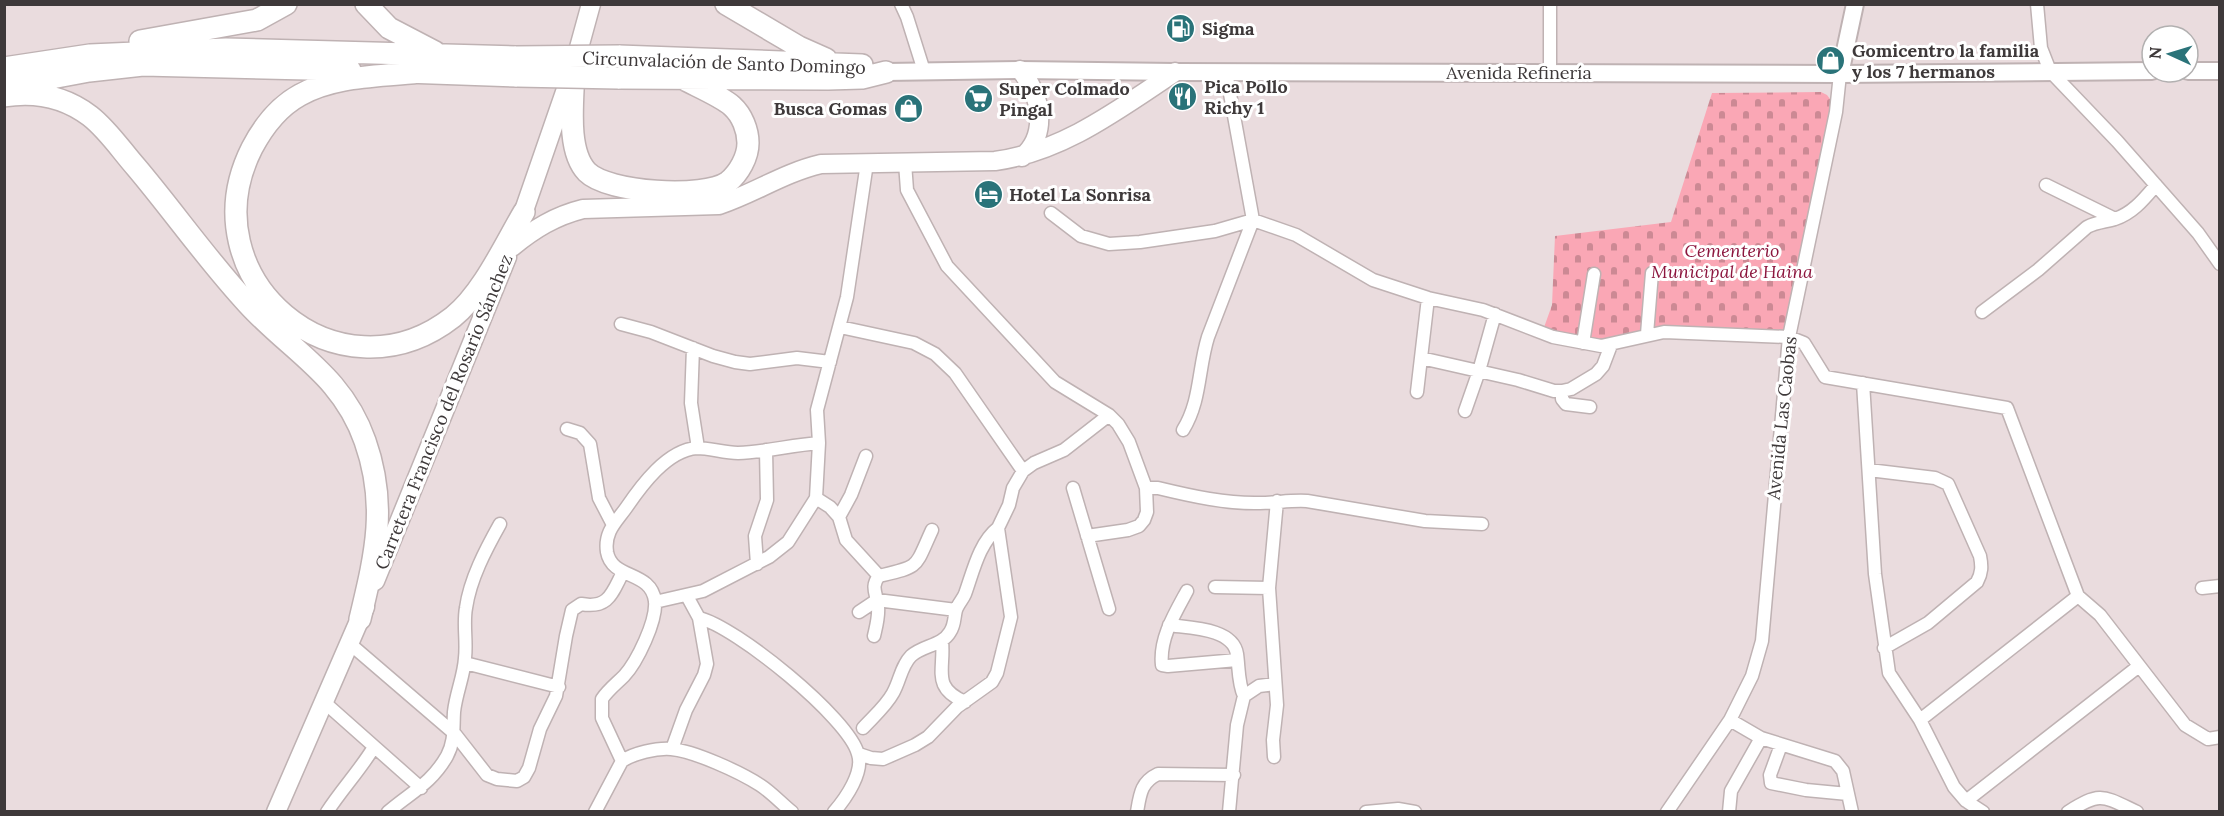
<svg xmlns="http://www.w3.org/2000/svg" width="2224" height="816" viewBox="0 0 2224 816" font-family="Lora,serif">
<defs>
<pattern id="cemetery-stones" width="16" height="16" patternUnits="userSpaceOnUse" patternTransform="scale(1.5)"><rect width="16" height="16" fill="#faa7b5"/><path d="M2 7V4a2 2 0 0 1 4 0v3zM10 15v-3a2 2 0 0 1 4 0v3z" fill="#cc8994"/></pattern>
</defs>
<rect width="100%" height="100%" fill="#eadcde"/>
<path fill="url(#cemetery-stones)" d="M 1821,92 L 1827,95 L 1833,103 L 1789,337 L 1664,332 L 1611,345 L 1542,333 L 1552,305 L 1555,236 L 1671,222 L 1712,93 Z"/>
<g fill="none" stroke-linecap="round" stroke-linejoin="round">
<defs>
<path id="street" d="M 901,4 L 907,17 L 924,71
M 1550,4 L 1550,73
M 2037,4 L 2041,48 L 2050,71 L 2117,141 L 2198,233 L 2220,264
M 905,163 L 907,190 L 947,266 L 1055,382 L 1109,415 L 1118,424 L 1129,442 L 1146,488 L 1147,512 L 1144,520 L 1139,526 L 1128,530 L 1087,536
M 2046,185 L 2115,219
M 1051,213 L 1081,236 L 1109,244 L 1140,242 L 1215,231 L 1253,220 L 1296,235 L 1373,280 L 1428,298 L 1483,310 L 1553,337 L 1601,346 L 1664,332 L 1789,337 L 1804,343 L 1825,377 L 2007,408 L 2078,596 L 2100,615 L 2185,725 L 2208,739 L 2220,737
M 1982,312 L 2038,270 L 2087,227 C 2097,222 2105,222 2115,219 C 2133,213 2144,199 2156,185
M 621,324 L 651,332 L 713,356 L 735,362 L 750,364 L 797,358 L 830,362
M 840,327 L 914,343 L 935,354 L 955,373 L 1023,471
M 1647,334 L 1652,273
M 1583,343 L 1594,274
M 693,348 L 691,403 L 698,448
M 1421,358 L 1518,380 L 1554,391 L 1562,391 L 1571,389 L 1596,374 L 1603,366 L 1611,345
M 1863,383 L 1875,574 L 1889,673 L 1920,720 L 1954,787 L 1966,801 L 1983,812
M 1562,391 L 1562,399 L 1566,404 L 1590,407
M 1417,392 L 1428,298
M 1465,411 L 1479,371 L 1495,314
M 567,429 L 580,433 L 590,444 L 599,498 L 612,523
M 1183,430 C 1201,401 1198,369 1208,337 L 1253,220 L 1226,72
M 1869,470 L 1935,478 L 1948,484 L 1980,556 C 1982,566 1982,573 1977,582 L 1928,623 L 1884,648
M 1073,488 L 1109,609
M 1146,488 L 1158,488 C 1191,496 1227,504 1260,503 C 1276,503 1290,500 1307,501 L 1425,521 L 1482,524
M 816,498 L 830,507 L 839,517 L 846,540 L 879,576
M 839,517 L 851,495 L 866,456
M 757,564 L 755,536 L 767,500 L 766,450
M 1215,587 L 1269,588
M 2202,588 L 2220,586
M 1187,591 C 1175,613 1159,639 1162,665 L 1168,666 L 1237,660
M 655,602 L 703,591 L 769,557 L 788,542 L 816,498 L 819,443 L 817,410 L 847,297 L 867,163
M 859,612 L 877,600 L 956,610
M 699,618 C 735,626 849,718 858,754 C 864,772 846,798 834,812
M 1169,625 C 1190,628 1233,628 1237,654 C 1239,668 1238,683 1244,696
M 874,636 C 876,627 879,617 878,607 C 877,594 870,587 879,576 C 921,566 914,569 932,530
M 942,641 C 945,670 931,687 965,702
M 349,643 L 455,734 L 487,775 L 497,779 L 517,781 L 524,777 L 529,768 L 540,729 L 556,696 L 566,636 L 572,610 L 581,604 C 609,609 612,593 623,572
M 465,663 L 559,687
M 324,702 L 421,788
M 1730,720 L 1761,738 L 1835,761 L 1843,771 L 1852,812
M 1920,720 L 2078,596
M 863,728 C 873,717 886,706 893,693 C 900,681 901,666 911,656 C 923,645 942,646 950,632 C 955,625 954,617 956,610 C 958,604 963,599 965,594 C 973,572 979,543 998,528
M 1781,745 L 1770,775 L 1771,783 L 1806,790 L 1848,794
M 672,749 L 686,710 L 704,675 L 707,664 L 699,618 L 687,596
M 859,754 L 871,758 L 883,759 L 915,745 L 928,737 L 957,707 L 992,682 L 997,673 L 1011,617 L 998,528 L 1009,505 L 1013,488 L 1023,471 L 1034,463 L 1064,450 L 1109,415
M 1274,757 L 1273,740 L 1277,705 L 1269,588 L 1277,501
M 622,761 L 602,718 L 602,699 C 608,690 616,684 624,676 C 637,662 657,621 655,601 C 651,570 612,580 607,552 C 604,532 616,522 626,508 C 641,486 667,450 697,448 C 710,448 724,453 738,453 C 765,452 792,445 819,443
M 1966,801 L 2139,666
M 327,812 C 342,789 360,770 374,747
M 388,812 C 411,792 431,784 447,756 C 455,741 453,728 454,712 C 456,693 464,676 465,658 C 467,641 463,624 466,608 C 470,579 486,549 500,524
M 595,812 L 622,761 C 634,753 656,748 671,749 C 694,751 740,772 760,785 C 771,792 781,803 792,812
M 1137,812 C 1140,794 1141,782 1158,774 L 1234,775
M 1229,812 L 1237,725 L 1244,696 L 1259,686 L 1275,684
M 1366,812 L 1398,809 L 1415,812
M 1667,812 L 1730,720 L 1752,676 L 1762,641 L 1789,337 L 1836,112 L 1840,74
M 1729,812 L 1731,791 L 1761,738
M 2068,812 C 2101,791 2103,796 2137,812"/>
<path id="secondary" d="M 2188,71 L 2220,71
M 886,72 L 1020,70 L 1175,72 L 1840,74 L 2152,71
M 1840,74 L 1855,4"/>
<path id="primary" d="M 1020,70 C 1041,93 1049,135 1022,157
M 519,225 L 574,66 L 591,4
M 512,247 C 534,229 555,216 583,209 L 719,205 C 755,193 783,173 821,164 L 995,161 C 1063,152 1119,109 1175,72
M 375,581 L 507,257
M 276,812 L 365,607"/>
<path id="highway" d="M 366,4 L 389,28 L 435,52
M 726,4 L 799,47 L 826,59
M 140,41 L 257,20 L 286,4
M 619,56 L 862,65
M 574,66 C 574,95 565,149 587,172 C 608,193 704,199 728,182 C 739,173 748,157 748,143 C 748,130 742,115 732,106 C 721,96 694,85 680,77
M 4,68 L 90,55 L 226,49 L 516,57
M 405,72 L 517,76
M 419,72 C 379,77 336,75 300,95 C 278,107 263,127 252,148 C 186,278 338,407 453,317 C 483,293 505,244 524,212
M 618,78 L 828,79 L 862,78 L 886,72
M 14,85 L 89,71 L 143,65 L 350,70
M 4,96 C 35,91 65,97 90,116 C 108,130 121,150 136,167 C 174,212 208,261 248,304 C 292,352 342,375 365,441 C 388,506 375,556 360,619"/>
</defs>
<use href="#street" stroke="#bfb2b3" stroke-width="15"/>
<use href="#secondary" stroke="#bfb2b3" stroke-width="20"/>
<use href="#primary" stroke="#bfb2b3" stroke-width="21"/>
<use href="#highway" stroke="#bfb2b3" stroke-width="24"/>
<use href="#street" stroke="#fff" stroke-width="12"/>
<use href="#secondary" stroke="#fff" stroke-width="16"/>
<use href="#primary" stroke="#fff" stroke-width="18"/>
<use href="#highway" stroke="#fff" stroke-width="21"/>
<defs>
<path id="highway-bridge" d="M 516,57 L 619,56
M 517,76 L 618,78"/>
</defs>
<use href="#highway-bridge" stroke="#bfb2b3" stroke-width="24" stroke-linecap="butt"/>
<use href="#highway-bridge" stroke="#fff" stroke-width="21"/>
</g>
<defs>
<symbol id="fuel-disc" viewBox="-11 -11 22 22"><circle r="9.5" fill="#2a7379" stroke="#fff"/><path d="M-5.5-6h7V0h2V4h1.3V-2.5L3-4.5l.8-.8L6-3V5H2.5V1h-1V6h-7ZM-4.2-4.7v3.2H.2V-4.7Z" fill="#fff"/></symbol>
<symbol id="shop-disc" viewBox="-11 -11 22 22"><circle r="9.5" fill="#2a7379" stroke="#fff"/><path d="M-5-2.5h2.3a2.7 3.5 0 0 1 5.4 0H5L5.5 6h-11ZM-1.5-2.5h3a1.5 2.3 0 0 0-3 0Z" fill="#fff"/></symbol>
<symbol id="restaurant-disc" viewBox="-11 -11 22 22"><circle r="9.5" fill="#2a7379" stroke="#fff"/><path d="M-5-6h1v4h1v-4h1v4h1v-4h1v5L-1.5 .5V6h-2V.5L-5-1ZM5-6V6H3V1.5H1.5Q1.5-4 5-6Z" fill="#fff"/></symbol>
<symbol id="supermarket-disc" viewBox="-11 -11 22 22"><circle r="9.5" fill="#2a7379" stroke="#fff"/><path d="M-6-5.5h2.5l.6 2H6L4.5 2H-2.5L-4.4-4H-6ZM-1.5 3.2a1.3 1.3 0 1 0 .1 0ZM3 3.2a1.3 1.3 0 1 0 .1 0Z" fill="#fff"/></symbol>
<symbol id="hotel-disc" viewBox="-11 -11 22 22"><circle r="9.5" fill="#2a7379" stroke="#fff"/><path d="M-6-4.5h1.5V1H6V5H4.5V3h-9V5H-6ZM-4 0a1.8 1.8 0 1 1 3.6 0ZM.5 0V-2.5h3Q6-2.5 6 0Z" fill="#fff"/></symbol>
</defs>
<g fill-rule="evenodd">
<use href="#fuel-disc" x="1164" y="12" width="33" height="33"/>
<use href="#shop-disc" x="1814" y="44" width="33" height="33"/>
<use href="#restaurant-disc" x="1166" y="80" width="33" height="33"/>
<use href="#supermarket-disc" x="962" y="82" width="33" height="33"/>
<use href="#shop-disc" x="892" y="92" width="33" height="33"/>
<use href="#hotel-disc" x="972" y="178" width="33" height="33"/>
</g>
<g text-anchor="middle" stroke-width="6" stroke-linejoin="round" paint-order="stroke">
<g font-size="18" font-weight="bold" fill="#3e393a" stroke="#fff" text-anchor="start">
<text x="1202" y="35">Sigma</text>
<text x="1852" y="57">Gomicentro la familia<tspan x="1852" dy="21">y los 7 hermanos</tspan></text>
<text x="1204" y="93">Pica Pollo<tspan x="1204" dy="21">Richy 1</tspan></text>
<text x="999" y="95">Super Colmado<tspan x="999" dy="21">Pingal</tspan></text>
<text x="887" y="115" text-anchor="end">Busca Gomas</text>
<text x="1009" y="201">Hotel La Sonrisa</text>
</g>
<g font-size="18" fill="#3e393a" stroke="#fff">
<text transform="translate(724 63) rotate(2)" y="6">Circunvalación de Santo Domingo</text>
<text x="1519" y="79">Avenida Refinería</text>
<text transform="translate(444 412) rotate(-68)" y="6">Carretera Francisco del Rosario Sánchez</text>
<text transform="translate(1782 418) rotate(-84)" y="6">Avenida Las Caobas</text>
</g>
<g font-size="18" font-style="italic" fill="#8c163e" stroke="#fff">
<text x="1732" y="257">Cementerio<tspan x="1732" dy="21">Municipal de Haina</tspan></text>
</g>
</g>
<rect width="2224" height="816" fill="none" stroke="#3e393a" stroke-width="12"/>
<g transform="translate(2170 54) rotate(274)"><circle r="28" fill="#ffffff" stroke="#b2b0b0" stroke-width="1.5"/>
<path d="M0-4.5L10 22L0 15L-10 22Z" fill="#2a7379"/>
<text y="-9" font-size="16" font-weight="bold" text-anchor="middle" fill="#3e393a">N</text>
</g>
</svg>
